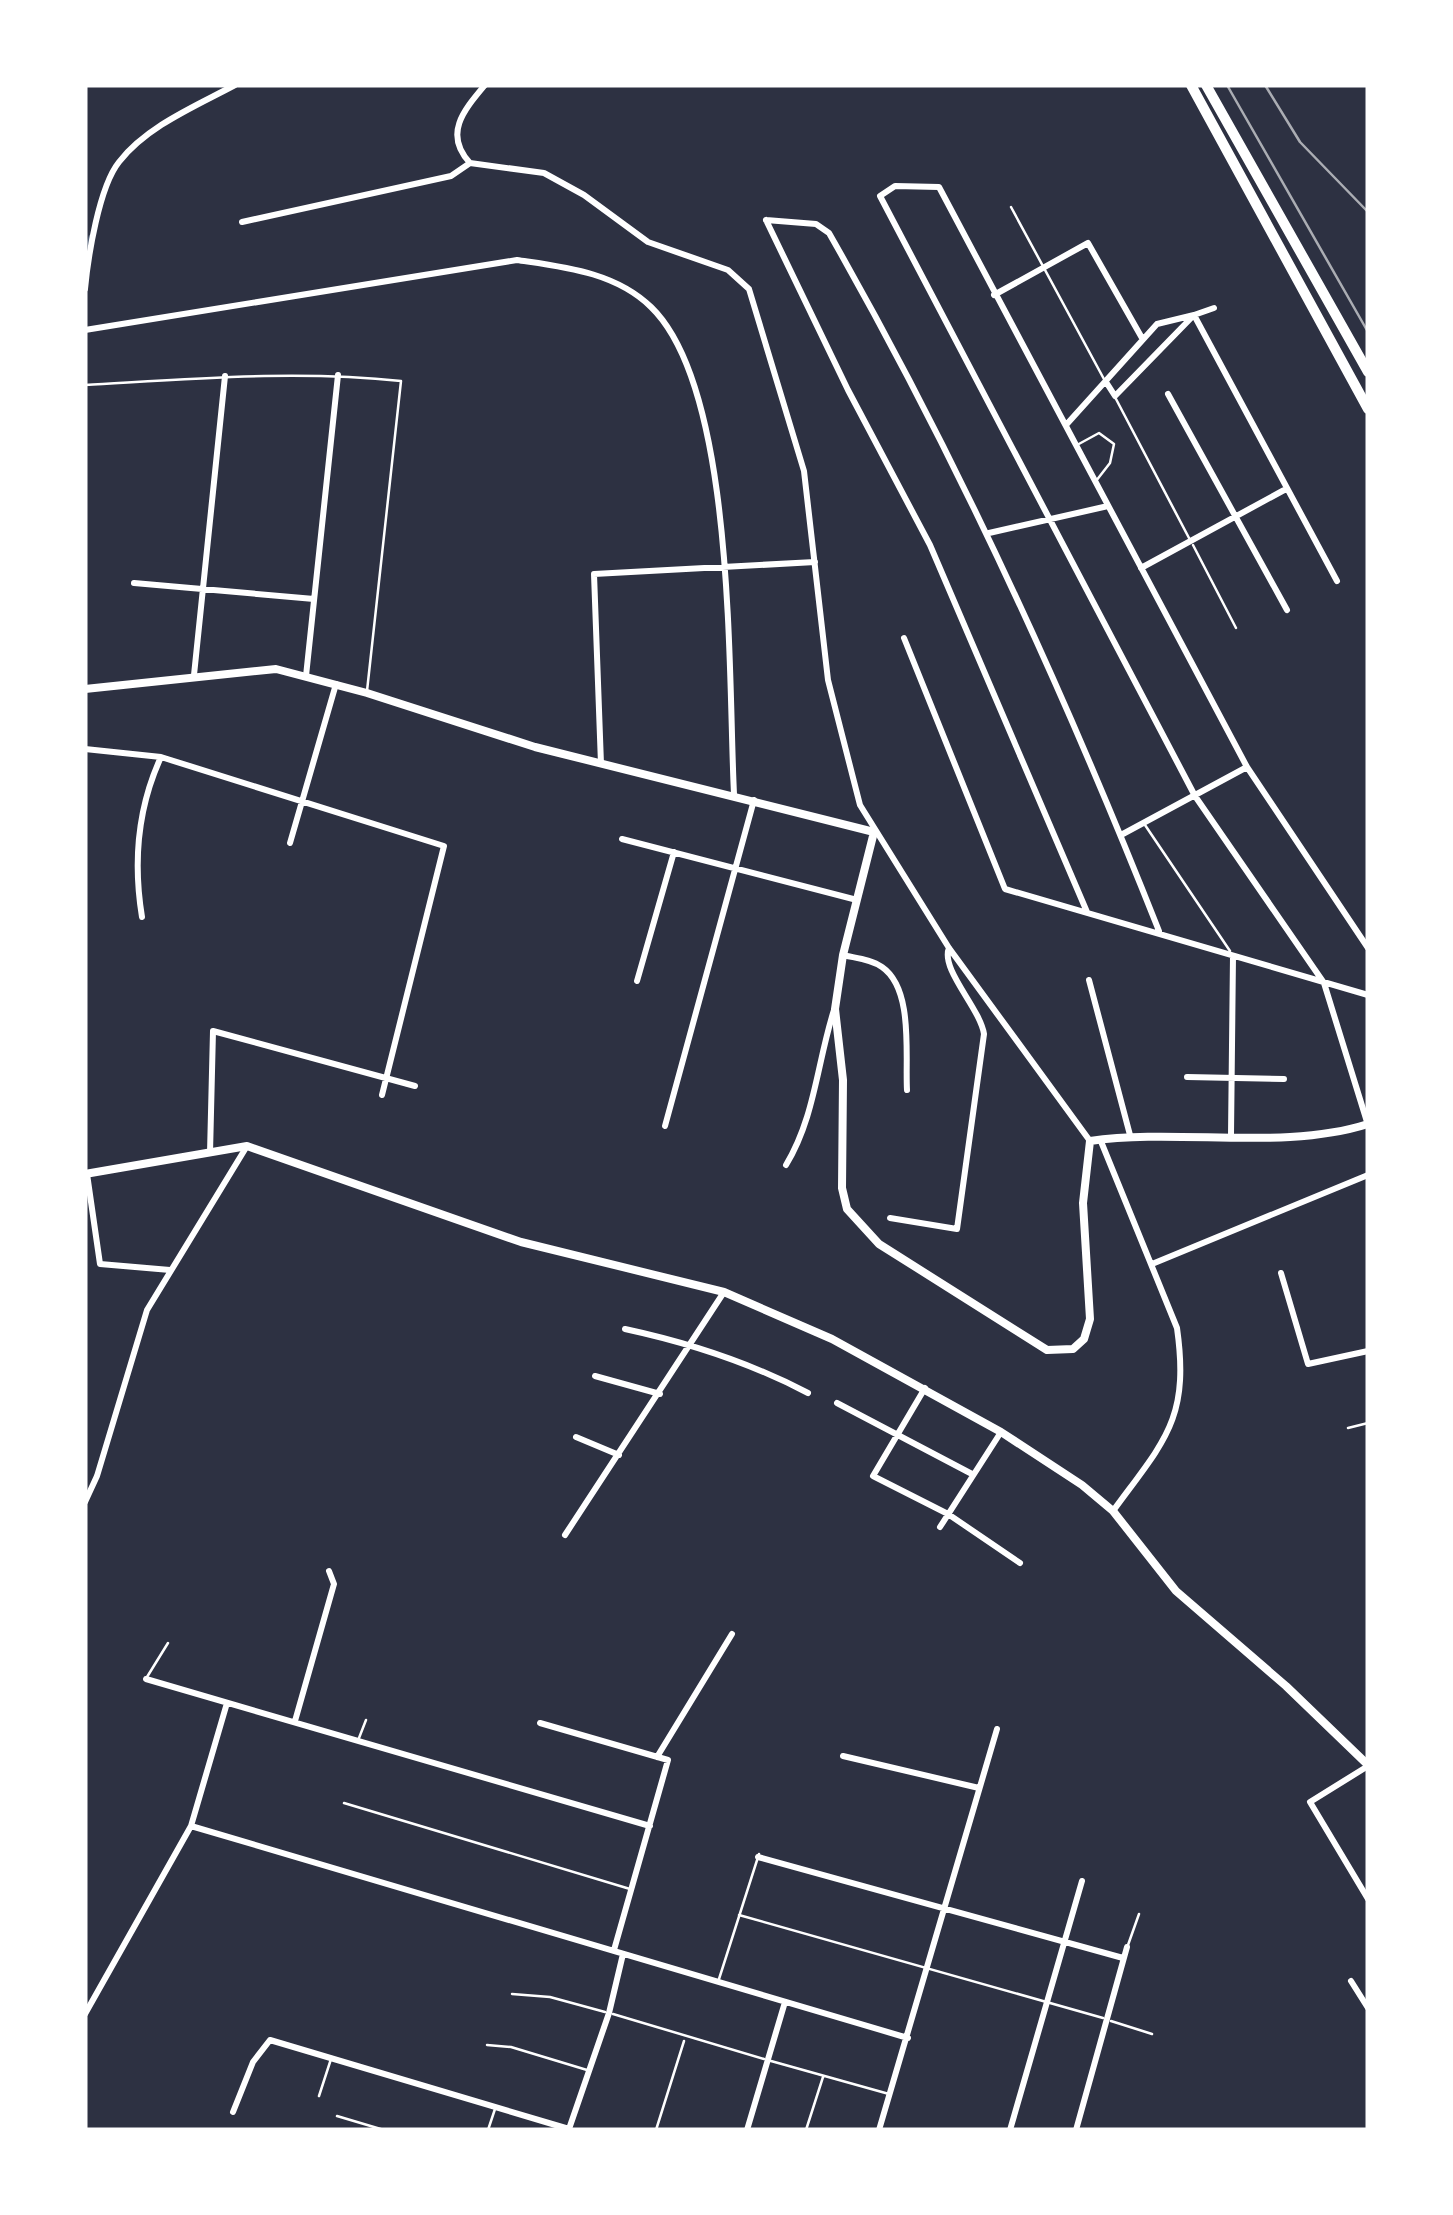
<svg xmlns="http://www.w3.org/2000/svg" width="1453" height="2215" viewBox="0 0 1453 2215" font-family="'Archivo Narrow',sans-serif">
<rect width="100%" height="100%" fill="#2d3142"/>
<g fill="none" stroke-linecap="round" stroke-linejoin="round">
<path stroke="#4f5d75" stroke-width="2.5" d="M 85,251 L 90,236"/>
<path stroke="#fff" stroke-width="2.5" d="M 1011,207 L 1105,381
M 85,385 C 191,379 295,370 401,381 L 367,691
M 1116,399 L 1189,538
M 1077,445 L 1099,433 L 1114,444 L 1110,463 L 1096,481
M 1193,545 L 1236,628
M 1145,825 L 1230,951
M 1348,1428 L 1368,1423
M 147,1677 L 168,1643
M 359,1738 L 366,1720
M 344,1803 L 630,1889
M 739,1915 L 1103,2018
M 1128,1945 L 1139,1914
M 719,1979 L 759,1854
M 512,1994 L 550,1997 L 605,2012
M 613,2014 L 764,2059
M 1111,2021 L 1152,2034
M 487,2045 L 511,2047 L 587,2070
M 771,2061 L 889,2094
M 319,2096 L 331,2059
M 337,2116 L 384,2130
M 488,2130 L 495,2109
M 656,2130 L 684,2041
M 806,2130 L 823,2077"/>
<path stroke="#fff" stroke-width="6" d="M 485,85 C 464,110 443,134 470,163 L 544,173 L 584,195 L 648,242 L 728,270 L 749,289 L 804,471 L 828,680 L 860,805 L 949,948 L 1090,1141
M 766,220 L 816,224 L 829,233 C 957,457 1064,691 1159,931
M 766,220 L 848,390 L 930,545 L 1087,912
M 242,222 L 451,176 L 470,163
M 85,289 C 88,257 99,187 119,162 C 147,126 196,106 235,85
M 994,295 L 1088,243 L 1142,338
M 85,330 L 517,260 C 564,267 615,272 651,307 C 736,389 728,676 734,794
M 1106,382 L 1115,396 L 1194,315 L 1214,308
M 1168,394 L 1287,610
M 1066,425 L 1157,324 L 1194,315 L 1337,581
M 989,533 L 1108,506
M 1141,568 L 1286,489
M 134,583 L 314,599
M 904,638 L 1005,889 L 1368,995
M 194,675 L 225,376
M 306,676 L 338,375
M 85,749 L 161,757 L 444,846 L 382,1095
M 601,764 L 594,574 L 815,562
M 1121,835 L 1247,767
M 622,839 L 857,900
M 290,843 L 336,684
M 142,917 C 133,862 138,807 161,757
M 843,955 C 855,958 871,959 882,967 C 914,989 905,1056 907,1090
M 1089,980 L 1130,1135
M 637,981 L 674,852
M 1187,1077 L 1284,1079
M 1368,1125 L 1324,983 L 1195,796 L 880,196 L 895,186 L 939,187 L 1247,767 L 1368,948
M 665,1126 L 754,800
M 1231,1135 L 1233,956
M 1100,1139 L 1177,1328 C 1190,1420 1164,1441 1113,1511
M 210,1153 L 213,1031 L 415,1086
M 786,1165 C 815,1117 817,1063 834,1010
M 87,1174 L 100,1264 L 170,1270
M 890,1218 L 957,1229 L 984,1034 C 980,1008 940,969 949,948
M 1152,1264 L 1368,1175
M 1281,1273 L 1308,1364 L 1368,1351
M 625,1329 C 690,1343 749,1362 808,1393
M 595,1376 L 660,1394
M 925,1388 L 873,1476 L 948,1514 L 1020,1563
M 837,1403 L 972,1474
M 576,1437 L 619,1455
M 85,1502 L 97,1476 L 147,1310 L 247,1146
M 940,1527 L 1001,1432
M 565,1535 L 724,1292
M 146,1679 L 650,1826
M 295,1721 L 334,1584 L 329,1571
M 540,1723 L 668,1760 L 614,1950
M 843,1756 L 979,1788
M 657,1757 L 732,1634
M 1368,1766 L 1310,1802 L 1368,1899
M 191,1826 L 908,2038
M 758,1857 L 1123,1958
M 1351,1981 L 1368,2008
M 85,2014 L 191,1826 L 227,1703
M 233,2112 L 253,2062 L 270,2040 L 569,2129
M 569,2129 L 609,2013 L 623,1954
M 747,2130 L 785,2002
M 879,2130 L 997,1729
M 1010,2130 L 1082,1881
M 1076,2130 L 1127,1947"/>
<path stroke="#fff" stroke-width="8" d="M 85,689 L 276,669 L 367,693 L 535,747 L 874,832 L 843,955 L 835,1009 L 843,1080 L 842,1188 L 847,1209 L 879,1244 L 1047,1350 L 1073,1349 L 1084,1339 L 1090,1319 L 1083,1203 L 1090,1141 C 1180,1128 1283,1151 1368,1124
M 85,1174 L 247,1146 L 521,1242 L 724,1292 L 832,1339 L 1001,1432 L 1082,1485 L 1113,1511 L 1176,1591 L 1286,1686 L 1368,1765"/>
<path stroke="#fff" stroke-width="10" d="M 1191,85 L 1368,409
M 1206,85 L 1368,372"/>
<path stroke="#abadb3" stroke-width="2.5" d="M 1227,85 L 1368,332
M 1265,85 L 1300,142 L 1368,212"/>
</g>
<rect width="1453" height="2215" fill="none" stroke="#ffffff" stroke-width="175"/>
</svg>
